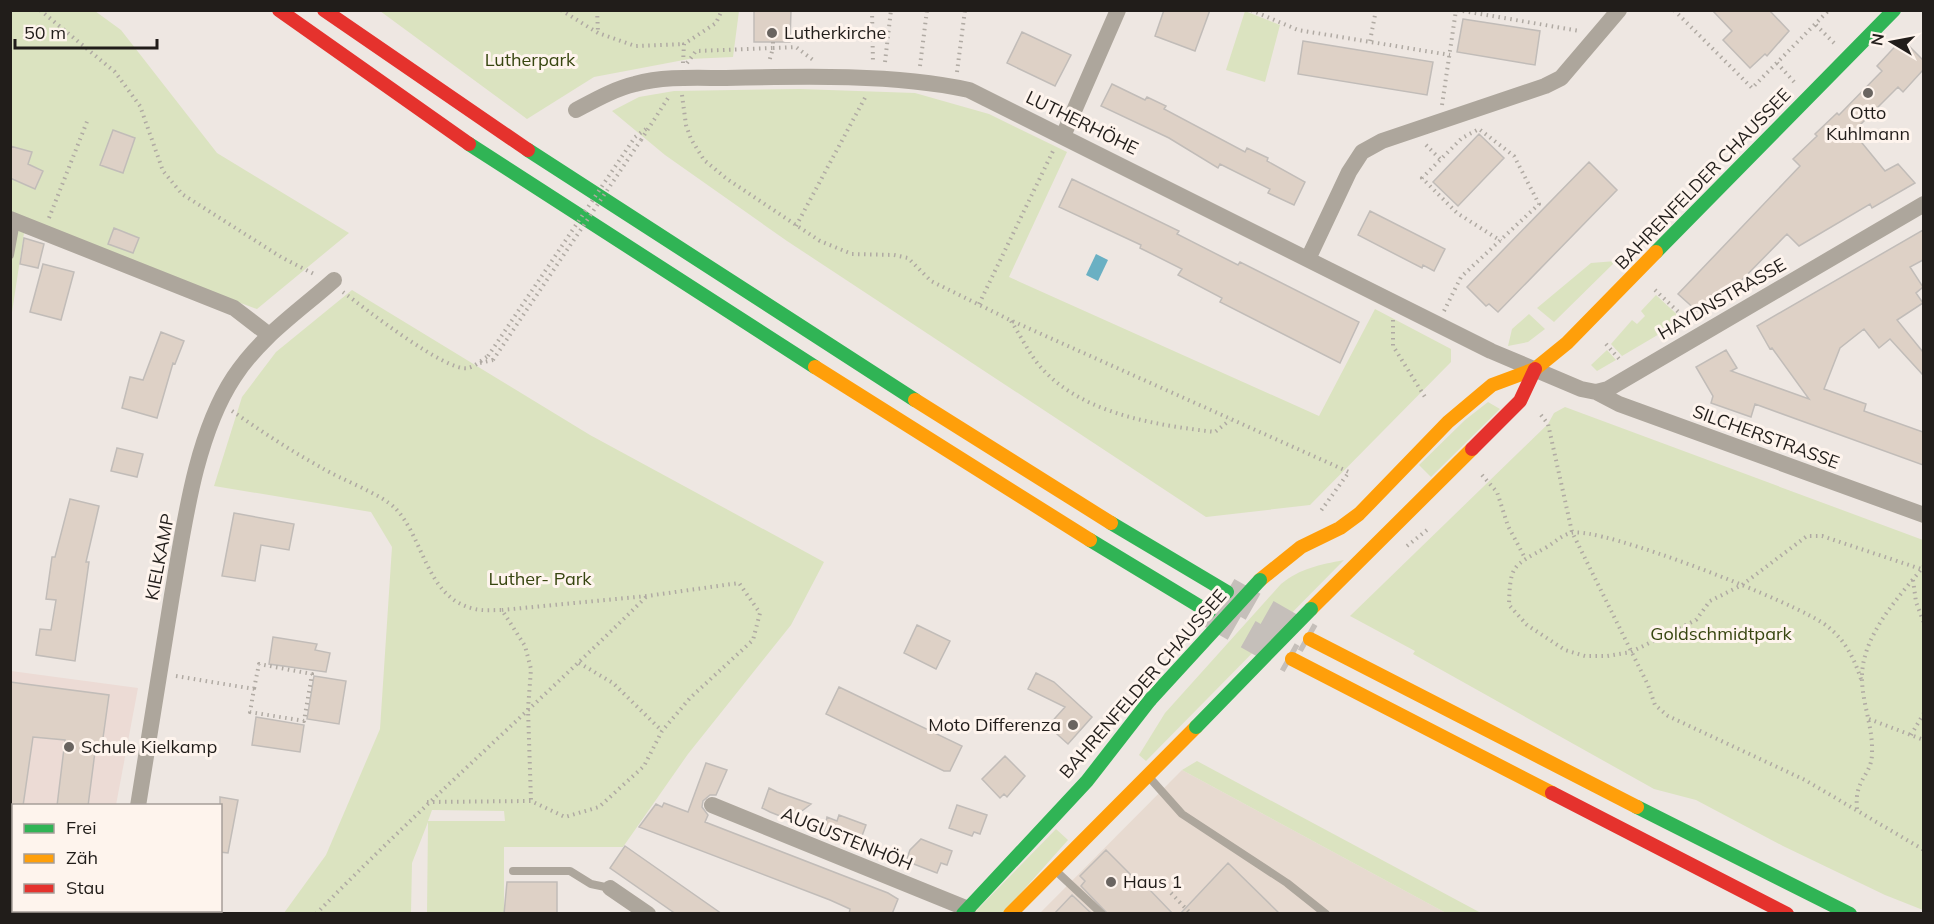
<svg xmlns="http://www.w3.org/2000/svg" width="1934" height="924" viewBox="0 0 1934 924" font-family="Mulish,sans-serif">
<rect width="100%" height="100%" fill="#eee7e2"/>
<path fill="#e7dad0" d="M 1182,770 L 1446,913 L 1039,914 Z"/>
<path fill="#ecdbd5" d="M 11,671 L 138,688 L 116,805 L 14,806 L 14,910 L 97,911 L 96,913 L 11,914 Z"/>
<path fill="#dbe3c0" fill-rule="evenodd" d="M 10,11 L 95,11 L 121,30 L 217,153 L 349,233 L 257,309 L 184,282 L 24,233 L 11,319 Z
M 380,11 L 739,10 L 739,11 L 733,57 L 689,59 L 594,77 L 527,119 Z
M 1245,11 L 1280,25 L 1265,82 L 1226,70 Z
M 800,89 L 915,93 L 989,114 L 1067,152 L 1009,277 L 1319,416 L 1375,309 L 1451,349 L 1451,362 L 1310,505 L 1206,517 L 787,241 L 665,155 L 612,111 L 639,97 L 674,91 Z
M 1616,261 L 1554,322 L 1537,308 L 1591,263 Z
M 352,290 L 590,435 L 824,562 L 791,625 L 688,754 L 623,847 L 504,847 L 504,913 L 427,913 L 428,822 L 412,863 L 411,913 L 284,913 L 326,855 L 380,729 L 392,547 L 371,512 L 214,486 L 242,397 L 276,352 ZM 432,810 L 504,811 L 505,821 L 428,821 Z
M 1656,295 L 1683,320 L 1622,356 L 1611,344 L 1632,320 L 1637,324 L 1645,316 L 1641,311 Z
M 1529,314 L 1545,329 L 1528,342 L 1508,346 L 1512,329 Z
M 1607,350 L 1616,360 L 1597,371 L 1591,365 Z
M 1488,402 L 1500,409 L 1431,477 L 1419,465 L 1465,420 Z
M 1565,407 L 1923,540 L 1923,910 L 1885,895 L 1783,846 L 1696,800 L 1654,789 L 1413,654 L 1415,651 L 1350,616 L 1548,424 L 1554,413 Z
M 1344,560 L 1146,761 L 1139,755 L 1165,713 L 1281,584 C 1301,568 1319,565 1344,560 Z
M 1197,761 L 1481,913 L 1446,913 L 1182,770 Z
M 1056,829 L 1068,840 L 1003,913 L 973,914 Z"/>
<path fill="#6ab0c3" d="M 1096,254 L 1108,260 L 1098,281 L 1086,275 Z"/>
<path fill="#ded1c6" stroke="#c1bcb8" stroke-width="1.5" d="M 754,10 L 791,10 L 790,42 L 754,42 Z
M 1164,10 L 1210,10 L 1195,51 L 1155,36 Z
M 1712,10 L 1769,10 L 1789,31 L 1767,56 L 1765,54 L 1750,68 L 1723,40 L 1732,31 Z
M 1463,19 L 1540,31 L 1535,65 L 1457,52 Z
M 1022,32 L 1071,55 L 1055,86 L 1007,63 Z
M 1902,39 L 1923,60 L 1923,70 L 1903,92 L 1898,87 L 1853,132 L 1885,171 L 1898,164 L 1915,183 L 1872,208 L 1870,204 L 1799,246 L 1787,234 L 1737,285 L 1697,311 L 1678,294 L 1800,166 L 1793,159 L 1817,136 L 1815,134 L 1837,113 L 1839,115 L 1882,71 L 1877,66 Z
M 1303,41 L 1433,62 L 1427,95 L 1298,74 Z
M 1112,84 L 1145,100 L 1147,97 L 1166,106 L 1164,109 L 1245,152 L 1247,148 L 1268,158 L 1267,161 L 1305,182 L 1294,205 L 1268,193 L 1270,189 L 1220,164 L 1218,168 L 1169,138 L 1101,106 Z
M 113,130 L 135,138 L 123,173 L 100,165 Z
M 1479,134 L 1504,158 L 1458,206 L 1433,182 Z
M 10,146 L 32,152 L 28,164 L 43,171 L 35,189 L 10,178 Z
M 1589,162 L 1617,190 L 1498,312 L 1489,304 L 1486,306 L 1467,287 Z
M 1072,179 L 1179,231 L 1177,234 L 1238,265 L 1240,262 L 1359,322 L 1340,363 L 1220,302 L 1222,298 L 1178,275 L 1182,269 L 1140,248 L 1141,245 L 1059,207 Z
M 1370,211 L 1445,249 L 1434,271 L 1423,265 L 1422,268 L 1358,235 Z
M 114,228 L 139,238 L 133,253 L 108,244 Z
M 1923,230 L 1923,260 L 1910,267 L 1923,287 L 1916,293 L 1923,303 L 1897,320 L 1923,352 L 1923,375 L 1890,339 L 1879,348 L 1864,329 L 1840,348 L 1824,389 L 1866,404 L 1864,411 L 1923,432 L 1923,465 L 1755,404 L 1751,417 L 1711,403 L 1713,396 L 1696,367 L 1726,350 L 1737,368 L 1731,371 L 1809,399 L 1772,348 L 1770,349 L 1757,326 Z
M 24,238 L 44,244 L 38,268 L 20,264 Z
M 43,264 L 74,272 L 61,320 L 30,312 Z
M 161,332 L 184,341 L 175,364 L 173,363 L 157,418 L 122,408 L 130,377 L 143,380 Z
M 117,448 L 143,454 L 137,477 L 111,471 Z
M 70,499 L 99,506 L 86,562 L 89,562 L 75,661 L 36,655 L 40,629 L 51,630 L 56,600 L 46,599 L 52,557 L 55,557 Z
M 234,513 L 294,524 L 289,550 L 261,545 L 255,581 L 222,576 Z
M 917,625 L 950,641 L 936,669 L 904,653 Z
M 273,637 L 317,644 L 315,650 L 330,653 L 326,672 L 269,664 Z
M 1036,673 L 1054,682 L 1092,717 L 1068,744 L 1048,726 L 1065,707 L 1028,689 Z
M 314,676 L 346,681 L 339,724 L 307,719 Z
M 10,682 L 109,695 L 102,745 L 96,744 L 88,806 L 57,806 L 65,740 L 33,737 L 23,806 L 14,806 L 14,830 L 10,830 Z
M 839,687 L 962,746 L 950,771 L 944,771 L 826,714 Z
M 256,717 L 304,725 L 300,752 L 252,745 Z
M 1005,756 L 1025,776 L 1007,797 L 1004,794 L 1000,798 L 982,779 Z
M 706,763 L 727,770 L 716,795 L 710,795 L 703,801 L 702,807 L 708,815 L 705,822 L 888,893 L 898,899 L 892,914 L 849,914 L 850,909 L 830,900 L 639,827 L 656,804 L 662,807 L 664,803 L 688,812 Z
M 769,788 L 777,792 L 811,804 L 790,820 L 770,812 L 762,808 Z
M 220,797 L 238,800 L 228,853 L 220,852 Z
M 957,805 L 987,815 L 980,834 L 974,832 L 972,836 L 949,828 Z
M 839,815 L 866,825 L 858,847 L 824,832 L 827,817 L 837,821 Z
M 921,839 L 952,851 L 947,865 L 941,863 L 937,873 L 906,861 L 910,850 Z
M 625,846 L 722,914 L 676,914 L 610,868 Z
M 1106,850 L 1145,889 L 1147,887 L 1173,914 L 1108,914 L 1081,886 L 1085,881 L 1080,876 Z
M 1228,863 L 1280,914 L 1180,914 Z
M 507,882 L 557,882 L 557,914 L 504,914 Z
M 1072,895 L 1092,914 L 1054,914 Z"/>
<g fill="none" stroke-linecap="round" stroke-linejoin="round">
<path stroke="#c5bfba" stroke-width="30" stroke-dasharray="30 15" stroke-linecap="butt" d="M 1227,592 L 1310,639
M 1209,612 L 1292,659"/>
<path stroke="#b0aaa3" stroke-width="4" stroke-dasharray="1.5 4.5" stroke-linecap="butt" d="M 40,10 L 115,72 L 140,106 L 163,171 L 182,194 L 281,257 L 316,275
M 561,10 L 598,33 L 635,46 L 684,44
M 597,10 L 598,32
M 872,10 L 873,64
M 1251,10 L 1298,30 L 1450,55
M 1457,10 L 1580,31
M 1674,10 L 1752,88 L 1829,10
M 1816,25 L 1834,43
M 1370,41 L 1376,10
M 773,42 L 773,48 L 796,47 L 813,60
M 885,62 L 891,10
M 683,63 L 684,44 L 716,23 L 722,10
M 687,63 L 696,51 L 773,48 L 769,62
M 1777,63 L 1795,83
M 920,66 L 927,10
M 957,72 L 965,10
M 682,95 L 686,125 L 691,139 L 704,160 L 727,179 L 820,241 L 852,254 L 894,255 L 908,258 L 931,281 L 1010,320 L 1349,472 L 1320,512
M 1442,105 L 1456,10
M 635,137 L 646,129
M 641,140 L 670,95
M 1426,145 L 1440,159
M 49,218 L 88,119
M 796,226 L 867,94
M 1655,290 L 1688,321
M 343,292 C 363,307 447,373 468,368 C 474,367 482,360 488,356
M 979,304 L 1053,151
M 1444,311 L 1461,277 L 1539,204 L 1514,156 L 1479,129 L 1462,138 L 1422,178 L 1457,213 L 1501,241
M 1393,320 L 1393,346 L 1425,397
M 1011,321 C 1020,335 1028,351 1038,364 C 1079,414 1156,425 1215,432 L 1230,420
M 1606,344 L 1621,361
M 480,363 L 493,360
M 232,411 C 261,431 291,451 322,468 C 340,479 381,494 395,508 C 424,537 426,599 475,609 C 483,611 493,610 502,610 L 525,646 L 531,669 L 528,709 L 531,801
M 1541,415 L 1548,424 L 1572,532 L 1648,685 L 1655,705 L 1668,716 L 1805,780 L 1924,850
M 1482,475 L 1497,492 L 1508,526 L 1525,558
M 1407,546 L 1427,530
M 1913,580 L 1916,602 L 1924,623
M 579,663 L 613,683 L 662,731
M 176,676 L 254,689 L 250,712 L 304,721 L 312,674 L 259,664 L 254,689
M 1861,679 C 1854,658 1845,640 1827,626 C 1800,604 1599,525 1571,533 C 1562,535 1555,542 1547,547 C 1513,566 1510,564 1509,605 L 1527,625 L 1565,650 L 1585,656 L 1607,656 L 1631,652 L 1696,620 L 1710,601 L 1742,585 L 1807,536 L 1822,536 L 1921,569
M 1869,719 L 1924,740
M 1911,735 L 1924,713
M 427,802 L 531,801 L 565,817 L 599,807 L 644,766 L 662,731 L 690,698 L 753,640 L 760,613 L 739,583 L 647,596 L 502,610
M 1857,809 C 1854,778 1872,776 1872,753 C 1873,728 1863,705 1862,681 C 1860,637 1898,598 1924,566
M 1171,893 L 1191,914
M 316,914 C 423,804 538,704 647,596"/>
<path stroke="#ada69c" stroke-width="8" d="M 10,255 L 16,222
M 1149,777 L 1182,814 L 1287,883 L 1326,914
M 513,871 L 570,871 L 591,884 L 610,888
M 1056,871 L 1102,914
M 10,904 L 14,905
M 54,910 L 76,914"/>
<path stroke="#ada69c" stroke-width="16" d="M 576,110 C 595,100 614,89 635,84 C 664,76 696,78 726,78 C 802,76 896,74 969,90 L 1491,351 L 1581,389 L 1596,392 L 1608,389 L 1924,204
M 1063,136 L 1118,10
M 10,219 L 234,308 L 268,334
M 1308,259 L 1349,172 L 1362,152 L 1382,141 L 1545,86 L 1561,78 L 1619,10
M 1596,392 L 1619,404 L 1924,515
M 712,805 L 968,909
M 138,806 C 149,735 161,665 172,595 C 184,526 195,436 234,377 C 261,336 298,312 334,280
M 610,888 L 648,914
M 121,914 L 121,910"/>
<path stroke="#30b455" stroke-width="14" d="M 469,144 L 815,367
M 528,150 L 915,400
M 1656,252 L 1894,10
M 1111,523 L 1227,592
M 1090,540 L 1209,612
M 1637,807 L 1850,914
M 963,914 L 1087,781 L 1150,700"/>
<path stroke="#ff9f0a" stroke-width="14" d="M 815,367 L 1090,540
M 915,400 L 1111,523
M 1260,580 L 1301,547 L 1340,528 L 1359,514 L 1448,422 L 1492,385 L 1535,369 L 1567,343 L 1656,252
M 1311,609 L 1472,449
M 1310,639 L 1637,807
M 1292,659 L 1552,793
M 1010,914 L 1196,727"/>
<path stroke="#e5322d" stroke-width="14" d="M 279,10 L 469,144
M 324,10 L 528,150
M 1472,449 L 1520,401 L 1535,369
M 1552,793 L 1787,914"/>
<path stroke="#b0aaa3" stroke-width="4" stroke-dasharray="1.5 4.5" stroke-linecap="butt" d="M 488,356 L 635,137
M 493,360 L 641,140"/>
<path stroke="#30b455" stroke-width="14" d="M 1150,700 L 1260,580
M 1196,727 L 1311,609"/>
</g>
<g fill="#696460" stroke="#fef4ed" stroke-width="2">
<circle cx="772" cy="33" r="6"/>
<circle cx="1868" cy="93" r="6"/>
<circle cx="1073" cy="725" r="6"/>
<circle cx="69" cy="747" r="6"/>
<circle cx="1111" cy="882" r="6"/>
</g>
<g text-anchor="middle" stroke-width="6" stroke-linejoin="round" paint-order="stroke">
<g font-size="18" fill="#211d1a" stroke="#fef4ed" text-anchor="start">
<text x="784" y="39">Lutherkirche</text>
<text x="1868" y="119" text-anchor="middle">Otto<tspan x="1868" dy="21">Kuhlmann</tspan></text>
<text x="1061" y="731" text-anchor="end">Moto Differenza</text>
<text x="81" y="753">Schule Kielkamp</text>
<text x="1123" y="888">Haus 1</text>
</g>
<g font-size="18" fill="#374610" stroke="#fef4ed">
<text x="530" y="66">Lutherpark</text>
<text x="540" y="585">Luther- Park</text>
<text x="1721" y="640">Goldschmidtpark</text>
</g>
<g font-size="18" fill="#211d1a" stroke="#fef4ed">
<text transform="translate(1082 123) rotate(26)" y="6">LUTHERHÖHE</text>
<text transform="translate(1703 179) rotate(-46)" y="6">BAHRENFELDER CHAUSSEE</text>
<text transform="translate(1722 299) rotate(-30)" y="6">HAYDNSTRASSE</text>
<text transform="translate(1766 437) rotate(20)" y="6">SILCHERSTRASSE</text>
<text transform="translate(160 557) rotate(-79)" y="6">KIELKAMP</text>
<text transform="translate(1143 684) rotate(-49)" y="6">BAHRENFELDER CHAUSSEE</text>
<text transform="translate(847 839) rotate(22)" y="6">AUGUSTENHÖH</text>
</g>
</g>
<rect width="1934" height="924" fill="none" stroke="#211d1a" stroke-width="24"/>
<rect x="12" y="804" width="210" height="108" fill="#fef4ed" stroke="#a69e99" stroke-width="1.5"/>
<rect x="24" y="824" width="30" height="9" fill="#30b455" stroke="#a69e99" stroke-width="1.5"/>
<text x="66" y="834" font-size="18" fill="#211d1a">Frei</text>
<rect x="24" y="854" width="30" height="9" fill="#ff9f0a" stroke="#a69e99" stroke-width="1.5"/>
<text x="66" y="864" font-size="18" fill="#211d1a">Zäh</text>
<rect x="24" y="884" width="30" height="9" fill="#e5322d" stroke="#a69e99" stroke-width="1.5"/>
<text x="66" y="894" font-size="18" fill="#211d1a">Stau</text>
<g transform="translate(1892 42) rotate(280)" stroke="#fef4ed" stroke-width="4.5" paint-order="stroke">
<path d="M0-4.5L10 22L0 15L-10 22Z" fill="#211d1a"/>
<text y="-9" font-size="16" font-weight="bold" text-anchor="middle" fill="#211d1a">N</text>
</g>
<path d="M15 39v9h142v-9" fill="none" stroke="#211d1a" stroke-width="3"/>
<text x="24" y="39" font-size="18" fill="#211d1a" stroke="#fef4ed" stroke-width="4.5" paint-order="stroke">50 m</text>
</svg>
